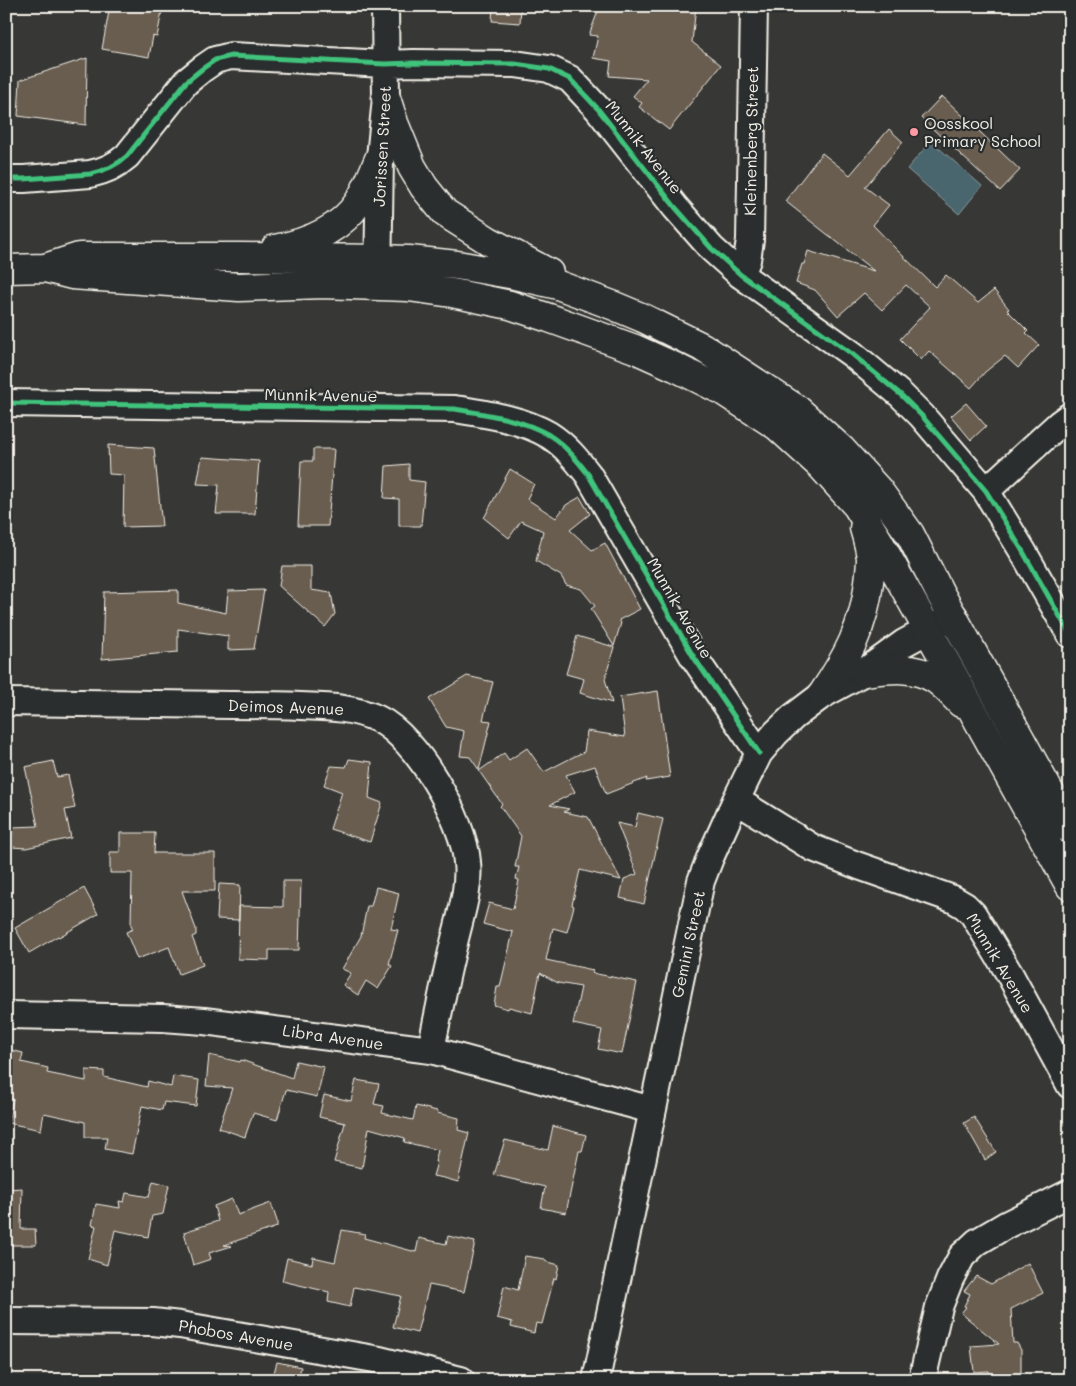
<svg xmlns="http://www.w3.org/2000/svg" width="1076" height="1386" viewBox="0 0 1076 1386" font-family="Mali,sans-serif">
<rect width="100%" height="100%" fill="#373735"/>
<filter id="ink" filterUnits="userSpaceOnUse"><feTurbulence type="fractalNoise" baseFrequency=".02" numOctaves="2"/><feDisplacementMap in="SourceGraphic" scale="10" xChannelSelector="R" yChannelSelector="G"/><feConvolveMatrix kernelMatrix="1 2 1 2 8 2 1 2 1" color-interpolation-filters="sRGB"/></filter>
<g filter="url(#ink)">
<path fill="#48656d" stroke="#8d9d9e" d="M 931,141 L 982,186 L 959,214 L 907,169 Z"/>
<path fill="#695d50" stroke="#f4f1e8" d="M 110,6 L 163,6 L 157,37 L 153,36 L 149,57 L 102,49 Z
M 493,6 L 521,6 L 520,23 L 492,21 Z
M 600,6 L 696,6 L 692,42 L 721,65 L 669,130 L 639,107 L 642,103 L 633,96 L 647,79 L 609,76 L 611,61 L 593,58 L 598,36 L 589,35 Z
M 87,58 L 86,125 L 18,116 L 20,80 Z
M 942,96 L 1020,170 L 1000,191 L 921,118 Z
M 889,129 L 903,142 L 865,187 L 889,205 L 873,225 L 896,249 L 935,287 L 946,275 L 978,303 L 994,290 L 1009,309 L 1007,310 L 1028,331 L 1026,333 L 1039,345 L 1018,368 L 1005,356 L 985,372 L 971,388 L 929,351 L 921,360 L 900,339 L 930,307 L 906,285 L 882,310 L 864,293 L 838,316 L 815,290 L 796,283 L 802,264 L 804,264 L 808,251 L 874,271 L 785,201 L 822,153 L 850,175 Z
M 966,403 L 986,426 L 971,440 L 951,416 Z
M 108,445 L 154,448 L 162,526 L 123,527 L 124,475 L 109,474 Z
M 313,449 L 334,449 L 328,526 L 298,526 L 301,461 L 313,461 Z
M 202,457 L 259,461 L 255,514 L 216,514 L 219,485 L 197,484 Z
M 409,464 L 409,480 L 425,482 L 421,526 L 399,526 L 399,499 L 384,498 L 386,466 Z
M 510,469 L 534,484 L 527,499 L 556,518 L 566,505 L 580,497 L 590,514 L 570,530 L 592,550 L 605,543 L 640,609 L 619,620 L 621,623 L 614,646 L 591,609 L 595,606 L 581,589 L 566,585 L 561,576 L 536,561 L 543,531 L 521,521 L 509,538 L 484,518 Z
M 282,566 L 311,566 L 311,590 L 331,593 L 335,614 L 325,627 L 279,586 Z
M 178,590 L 178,603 L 226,613 L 228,591 L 264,590 L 254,649 L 228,650 L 228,636 L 178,629 L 178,652 L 102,659 L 104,592 Z
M 577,636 L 614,647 L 605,679 L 612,703 L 580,693 L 584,679 L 566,674 Z
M 467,676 L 493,682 L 483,720 L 491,721 L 479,770 L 470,757 L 460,756 L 464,731 L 446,727 L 429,699 Z
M 658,691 L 670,777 L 646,781 L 647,778 L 606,794 L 595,766 L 566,775 L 575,792 L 550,805 L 569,809 L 564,812 L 588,817 L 621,880 L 580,870 L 572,905 L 574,906 L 567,932 L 553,928 L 546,960 L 593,970 L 592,973 L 637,982 L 622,1054 L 598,1049 L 602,1030 L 573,1024 L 581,987 L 558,983 L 540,973 L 532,1013 L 509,1007 L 508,1009 L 494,1005 L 497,987 L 500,987 L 513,932 L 483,924 L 489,903 L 513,909 L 519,880 L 516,879 L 519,867 L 515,867 L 521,836 L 500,806 L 502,804 L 479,771 L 504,753 L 509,760 L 527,748 L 544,772 L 577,755 L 584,752 L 587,731 L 625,737 L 620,697 Z
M 349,759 L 372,762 L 369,798 L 382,803 L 370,842 L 330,829 L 342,792 L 324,785 L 331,766 L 346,767 Z
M 53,761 L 57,777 L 68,775 L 75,808 L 65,810 L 71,838 L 26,848 L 12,847 L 13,827 L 38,826 L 25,767 Z
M 638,813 L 663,819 L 644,904 L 620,898 L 624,879 L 637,874 L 617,823 L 635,827 Z
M 120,833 L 155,833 L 154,853 L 215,853 L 215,891 L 182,891 L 196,929 L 196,935 L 192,937 L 203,965 L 179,974 L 169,947 L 137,959 L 126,932 L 133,929 L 131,925 L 132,873 L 110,873 L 110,852 L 120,852 Z
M 283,881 L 301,881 L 299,950 L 269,950 L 269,960 L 238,959 L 239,906 L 283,907 Z
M 219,884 L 240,885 L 239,920 L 217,919 Z
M 376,887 L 399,893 L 391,929 L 398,930 L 389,964 L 392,966 L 378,989 L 366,981 L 358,995 L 343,985 L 351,973 L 342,969 L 361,936 L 367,906 L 371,906 Z
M 84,888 L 98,914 L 59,937 L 58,936 L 29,953 L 15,928 Z
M 6,1049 L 23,1053 L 21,1062 L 48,1068 L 47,1073 L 86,1081 L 86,1070 L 104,1071 L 104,1077 L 147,1087 L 148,1081 L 171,1087 L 173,1076 L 199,1080 L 196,1106 L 164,1102 L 162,1110 L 142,1106 L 132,1154 L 105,1149 L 107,1137 L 85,1137 L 85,1122 L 44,1113 L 41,1130 L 8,1123 L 13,1099 L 6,1098 Z
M 209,1055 L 240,1062 L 241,1060 L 292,1078 L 296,1061 L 324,1067 L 317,1097 L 286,1090 L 277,1120 L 253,1113 L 245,1137 L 219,1128 L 232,1088 L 206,1086 Z
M 356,1080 L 379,1084 L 374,1104 L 384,1106 L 382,1113 L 413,1120 L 416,1106 L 437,1111 L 437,1113 L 459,1118 L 458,1130 L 469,1133 L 458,1182 L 444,1178 L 433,1176 L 437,1162 L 435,1162 L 438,1150 L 404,1142 L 405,1138 L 369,1128 L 362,1168 L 334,1162 L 345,1123 L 319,1117 L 324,1095 L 351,1101 Z
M 974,1117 L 996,1152 L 985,1160 L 964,1123 Z
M 553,1126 L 586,1135 L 582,1151 L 579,1151 L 566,1213 L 541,1208 L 545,1187 L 494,1175 L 505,1140 L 548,1150 Z
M 153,1181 L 169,1185 L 163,1214 L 152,1216 L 148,1237 L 115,1230 L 107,1265 L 88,1259 L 96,1226 L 92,1225 L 96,1204 L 120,1208 L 119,1201 L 124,1202 L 126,1193 L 149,1197 Z
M 22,1188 L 21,1229 L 35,1229 L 36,1245 L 6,1245 L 6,1189 Z
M 232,1199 L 238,1215 L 271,1203 L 277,1221 L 277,1227 L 224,1245 L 232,1246 L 209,1253 L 211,1259 L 193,1265 L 184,1232 L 218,1221 L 214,1206 Z
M 342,1230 L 365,1234 L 364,1238 L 416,1252 L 419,1238 L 446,1244 L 448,1236 L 475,1242 L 464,1292 L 429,1285 L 417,1333 L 393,1327 L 401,1296 L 354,1287 L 350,1307 L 328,1302 L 329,1292 L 282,1281 L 287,1258 L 312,1264 L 313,1257 L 335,1262 Z
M 525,1256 L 545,1259 L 545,1261 L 559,1265 L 556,1279 L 554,1278 L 542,1324 L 536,1323 L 534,1333 L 511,1327 L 512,1322 L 497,1318 L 504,1286 L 518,1290 Z
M 1028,1263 L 1043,1293 L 1011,1309 L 1013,1343 L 1017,1343 L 1021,1350 L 1021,1380 L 989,1380 L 989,1371 L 974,1372 L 971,1346 L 999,1344 L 961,1313 L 966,1307 L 964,1306 L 970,1294 L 964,1291 L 976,1276 L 991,1284 Z
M 277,1362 L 301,1367 L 298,1380 L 272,1380 Z"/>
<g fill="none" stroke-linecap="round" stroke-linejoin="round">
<defs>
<path id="minor" d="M 6,179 L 24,179 L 90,174 C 105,171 116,166 127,156 L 186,82 L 202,69 L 215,60 L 231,56 L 385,64 L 413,63 L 515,64 L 549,69 L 570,79 L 598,109 L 675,207 L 712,249 L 741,275 L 852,354 L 901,395 L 922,416 L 986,491 L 1022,550 L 1070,634
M 741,275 L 747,260 L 750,240 L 754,6
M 378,280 L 380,157 L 386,98 L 385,6
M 6,403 L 455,409 C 486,414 522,419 549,435 C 565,445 577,460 588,474 L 693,656 L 759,753
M 986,491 L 1059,424 L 1070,416
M 6,702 C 80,703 155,704 229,705 C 253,705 276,705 300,706 C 327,707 353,707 378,719 C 416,737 464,820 467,862 C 470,889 460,917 454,943 C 445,979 438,1015 431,1050
M 736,800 L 813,848 L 859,866 L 953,899 L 965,906 L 973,914 L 1009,973 L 1070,1085
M 6,1015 L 163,1018 L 204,1021 L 431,1050 L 652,1110
M 6,1321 L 153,1322 L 180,1325 L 380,1360 L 461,1380
M 596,1380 L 701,881 L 710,858 L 736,800 L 759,753 L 776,733 L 793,717 L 822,695 L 864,672 L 904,643 L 954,616
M 922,1380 L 939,1307 L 950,1279 L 962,1256 L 977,1242 L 1006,1225 L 1070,1193"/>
<path id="major" d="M 386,98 L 394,123 L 412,167 L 424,187 L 445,213 L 489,241 L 549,273
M 275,249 C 306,243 340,230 358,203 C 367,190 373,172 380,157
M 45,268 L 72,275 L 239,287 L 322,284 L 408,287 L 452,293 L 510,305 L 549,318 L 635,349 L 675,367 L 723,391 L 777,426 L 821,466 L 857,506 L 878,540 L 1070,886
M 6,269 L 45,268 L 79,257 L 240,257 L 378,259 L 409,260 L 457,265 L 515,275 L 558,285 L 612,305 L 643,318 L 702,347 L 798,410 L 841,449 L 879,491 L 910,534 L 940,593 L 1070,829
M 864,672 C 888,669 913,665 935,679 C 944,685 953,695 961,703
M 822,695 C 847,658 864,627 869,582 C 870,574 871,566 871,558 C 870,548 867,538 864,528"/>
</defs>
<use href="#minor" stroke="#f4f1e8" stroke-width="30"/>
<use href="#major" stroke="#f4f1e8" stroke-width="31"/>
<use href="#minor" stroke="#2a2d2e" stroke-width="26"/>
<use href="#major" stroke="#2a2d2e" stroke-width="28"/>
<defs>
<path id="cycleway" d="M 6,179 L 24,179 L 90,174 C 105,171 116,166 127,156 L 186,82 L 202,69 L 215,60 L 231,56 L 385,64 L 413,63 L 515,64 L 549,69 L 570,79 L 598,109 L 675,207 L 712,249 L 741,275 L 852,354 L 901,395 L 922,416 L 986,491 L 1022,550 L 1070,634
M 6,403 L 455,409 C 486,414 522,419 549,435 C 565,445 577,460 588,474 L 693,656 L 759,753"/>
</defs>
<use href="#cycleway" stroke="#2a2d2e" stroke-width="8"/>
<use href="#cycleway" stroke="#40c37c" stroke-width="5"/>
</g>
</g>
<circle fill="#ff9aa2" stroke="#2a2d2e" stroke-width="2" cx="914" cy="132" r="5"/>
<g text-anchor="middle" stroke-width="4.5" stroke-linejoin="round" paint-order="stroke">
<g font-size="16" fill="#f4f1e8" stroke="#2a2d2e" text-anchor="start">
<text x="924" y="129">Oosskool<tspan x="924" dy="18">Primary School</tspan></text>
</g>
<g font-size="16" fill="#f4f1e8" stroke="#2a2d2e">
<text transform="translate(751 141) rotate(-89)" y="6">Kleinenberg Street</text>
<text transform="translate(382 146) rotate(-87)" y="6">Jorissen Street</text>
<text transform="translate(644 147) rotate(52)" y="6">Munnik Avenue</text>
<text transform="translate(321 395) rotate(1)" y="6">Munnik Avenue</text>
<text transform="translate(680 608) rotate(60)" y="6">Munnik Avenue</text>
<text transform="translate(286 707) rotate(2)" y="6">Deimos Avenue</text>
<text transform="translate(688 944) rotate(-78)" y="6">Gemini Street</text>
<text transform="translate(1000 963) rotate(59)" y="6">Munnik Avenue</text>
<text transform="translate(333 1037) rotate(8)" y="6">Libra Avenue</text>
<text transform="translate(236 1335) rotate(10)" y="6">Phobos Avenue</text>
</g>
</g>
<rect width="1076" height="1386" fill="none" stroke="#2a2d2e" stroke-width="25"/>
<rect x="12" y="12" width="1051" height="1361" fill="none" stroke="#f4f1e8" stroke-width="2" filter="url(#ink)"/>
</svg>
